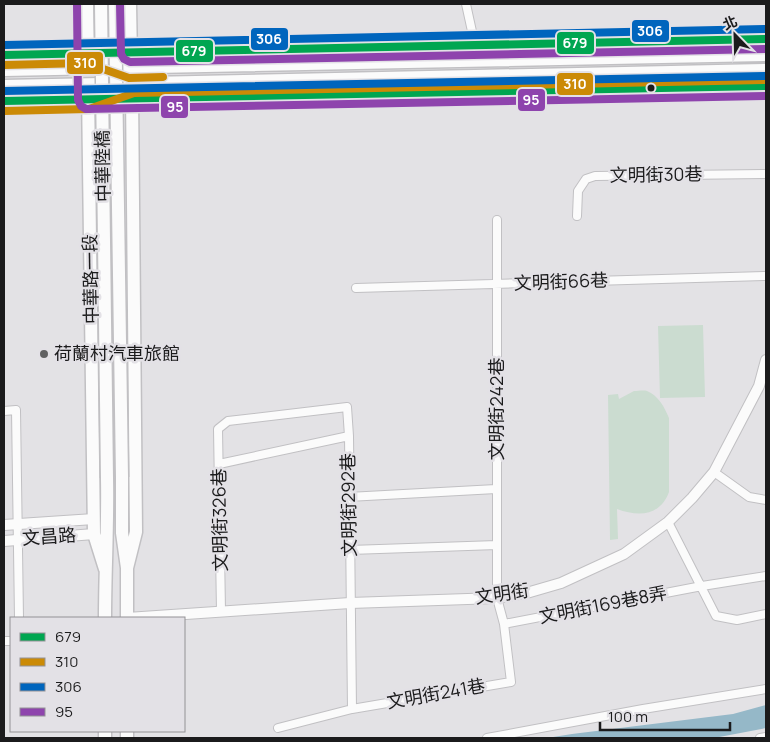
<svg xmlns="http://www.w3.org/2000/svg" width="770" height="742" viewBox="0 0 770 742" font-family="Manrope,'Noto Sans TC',sans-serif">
<rect width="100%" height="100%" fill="#e3e2e5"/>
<path fill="#cbdcd0" d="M 703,325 L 705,397 L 660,398 L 658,326 Z
M 634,391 C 638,391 644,390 647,391 C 658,395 665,408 669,418 L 669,492 C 660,516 639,517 617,509 L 618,539 L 610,540 L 608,395 L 618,394 L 619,399 Z"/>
<path fill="#95b8c8" d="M 766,705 L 766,728 L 714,738 L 547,738 L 572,734 L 733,714 Z"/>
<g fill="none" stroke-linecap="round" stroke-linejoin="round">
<defs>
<path id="minor" d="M 466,4 L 475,45
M 577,216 L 578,191 L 586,179 L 595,176 L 766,174
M 356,288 L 766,276
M 4,411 L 16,410 L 19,618
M 219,464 L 349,436
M 714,472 L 749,497 L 766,500
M 348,497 L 496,489
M 668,522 L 716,616 L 737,620 L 766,614
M 350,550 L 497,545
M 221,611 L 218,429 L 228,421 L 347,407 L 349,436 L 352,709
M 504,624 L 702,586 L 766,576
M 4,641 L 11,641
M 278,728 L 352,709 L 511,682 L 504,624 L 497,598 L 497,220
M 487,738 L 643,709 L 766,689
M 760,738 L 766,737"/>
<path id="tertiary" d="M 4,525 L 94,519
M 4,541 L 94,534
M 127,618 L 350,603 L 497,598 L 530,592 L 561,583 L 624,554 L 668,522 L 692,498 L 714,472 L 759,386 L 766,360"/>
<path id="primary" d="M 87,4 L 88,61
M 130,4 L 131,59
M 4,55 L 766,39
M 4,70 L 766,55
M 4,86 L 766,70
M 88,91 L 94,534 L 105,569
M 4,101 L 766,86
M 122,477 L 122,533 L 127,568 L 127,618
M 127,568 L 136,532 L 132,92
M 105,618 C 105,571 108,525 107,478
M 105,731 L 105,738
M 127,738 L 127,731"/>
</defs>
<use href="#minor" stroke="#c1c0c3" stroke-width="10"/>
<use href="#tertiary" stroke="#c1c0c3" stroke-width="12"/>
<use href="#primary" stroke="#c1c0c3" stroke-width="15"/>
<use href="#minor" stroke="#fbfbfb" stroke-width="8"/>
<use href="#tertiary" stroke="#fbfbfb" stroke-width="10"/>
<use href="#primary" stroke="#fbfbfb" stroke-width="12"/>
<defs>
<path id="primary-bridge" d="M 101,4 L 107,478
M 115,4 L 122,477"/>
</defs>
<use href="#primary-bridge" stroke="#c1c0c3" stroke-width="15" stroke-linecap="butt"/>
<use href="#primary-bridge" stroke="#fbfbfb" stroke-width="12"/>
<defs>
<path id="bus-1" d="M 4,55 L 766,39
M 4,101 L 766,86"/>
<path id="bus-2" d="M 4,65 L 86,63 L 129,78 L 163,77
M 4,111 L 89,109 L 134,93 L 766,80"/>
<path id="bus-3" d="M 4,45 L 766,29
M 4,91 L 766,76"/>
<path id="bus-4" d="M 77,4 L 78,100 L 81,106 L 86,109 L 766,96
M 120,4 L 121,54 L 124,59 L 130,62 L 766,49"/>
</defs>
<use href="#bus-1" stroke="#e3e1e6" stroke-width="11"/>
<use href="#bus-2" stroke="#e3e1e6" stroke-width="11"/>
<use href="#bus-3" stroke="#e3e1e6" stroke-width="11"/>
<use href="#bus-4" stroke="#e3e1e6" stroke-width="11"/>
<use href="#bus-1" stroke="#00a651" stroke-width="8"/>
<use href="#bus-2" stroke="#cb8a06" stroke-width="8"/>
<use href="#bus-3" stroke="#0065bd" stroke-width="8"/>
<use href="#bus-4" stroke="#8e44ad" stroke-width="8"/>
</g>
<circle fill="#1b1b1c" stroke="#e3e1e6" stroke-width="2" cx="651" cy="88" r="4.5"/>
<circle fill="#616162" stroke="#e3e1e6" stroke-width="2" cx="44" cy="354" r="5"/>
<g text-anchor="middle" stroke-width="5" stroke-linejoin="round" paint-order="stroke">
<g font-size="18" fill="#1b1b1c" stroke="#e3e1e6">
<text transform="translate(103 166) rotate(-91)" y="6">中華陸橋</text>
<text transform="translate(656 175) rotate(-1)" y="6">文明街30巷</text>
<text transform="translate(91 279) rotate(-91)" y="6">中華路一段</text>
<text transform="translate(561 282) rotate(-2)" y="6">文明街66巷</text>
<text transform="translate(497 409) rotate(-90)" y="6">文明街242巷</text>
<text transform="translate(349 505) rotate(-91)" y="6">文明街292巷</text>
<text transform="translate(220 520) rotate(-91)" y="6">文明街326巷</text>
<text transform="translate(49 537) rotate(-4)" y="6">文昌路</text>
<text transform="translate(502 594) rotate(-8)" y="6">文明街</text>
<text transform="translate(603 605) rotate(-11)" y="6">文明街169巷8弄</text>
<text transform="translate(436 694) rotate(-10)" y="6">文明街241巷</text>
</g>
<g font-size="18" fill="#1b1b1c" stroke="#e3e1e6" text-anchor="start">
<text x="54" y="360">荷蘭村汽車旅館</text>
</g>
</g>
<g stroke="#e3e1e6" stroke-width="2">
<rect x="631" y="19" width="39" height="24" rx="5" fill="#0065bd"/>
<rect x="250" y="27" width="39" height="24" rx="5" fill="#0065bd"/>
<rect x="556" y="31" width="39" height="24" rx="5" fill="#00a651"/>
<rect x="175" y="39" width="39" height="24" rx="5" fill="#00a651"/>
<rect x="66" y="51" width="38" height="24" rx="5" fill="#cb8a06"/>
<rect x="556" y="72" width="38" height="24" rx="5" fill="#cb8a06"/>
<rect x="517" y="88" width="29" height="24" rx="5" fill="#8e44ad"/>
<rect x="160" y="95" width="29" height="24" rx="5" fill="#8e44ad"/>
</g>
<g font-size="14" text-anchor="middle" font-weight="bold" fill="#fff">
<text x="650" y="36">306</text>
<text x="269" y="44">306</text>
<text x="575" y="48">679</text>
<text x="194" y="56">679</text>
<text x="85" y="68">310</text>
<text x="575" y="89">310</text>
<text x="531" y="105">95</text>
<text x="175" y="112">95</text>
</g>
<rect width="770" height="742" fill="none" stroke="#1b1b1c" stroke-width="10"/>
<rect x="10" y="617" width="175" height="115" fill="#e3e1e6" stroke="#939295"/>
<rect x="20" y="633" width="25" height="8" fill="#00a651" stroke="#939295"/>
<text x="55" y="642" font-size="15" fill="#1b1b1c">679</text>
<rect x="20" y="658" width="25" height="8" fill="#cb8a06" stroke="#939295"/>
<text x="55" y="667" font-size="15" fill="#1b1b1c">310</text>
<rect x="20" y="683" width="25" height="8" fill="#0065bd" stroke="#939295"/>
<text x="55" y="692" font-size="15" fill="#1b1b1c">306</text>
<rect x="20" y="708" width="25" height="8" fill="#8e44ad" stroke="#939295"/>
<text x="55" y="717" font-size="15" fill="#1b1b1c">95</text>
<g transform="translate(735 35) rotate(337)" stroke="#e3e1e6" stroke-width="4" paint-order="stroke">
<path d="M0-4L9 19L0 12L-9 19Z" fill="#1b1b1c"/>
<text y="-8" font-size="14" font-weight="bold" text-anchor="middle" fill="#1b1b1c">北</text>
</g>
<path d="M600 722v8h130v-8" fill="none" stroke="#1b1b1c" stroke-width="2.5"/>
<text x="608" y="722" font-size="15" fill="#1b1b1c" stroke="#e3e1e6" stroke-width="4" paint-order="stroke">100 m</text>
</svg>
